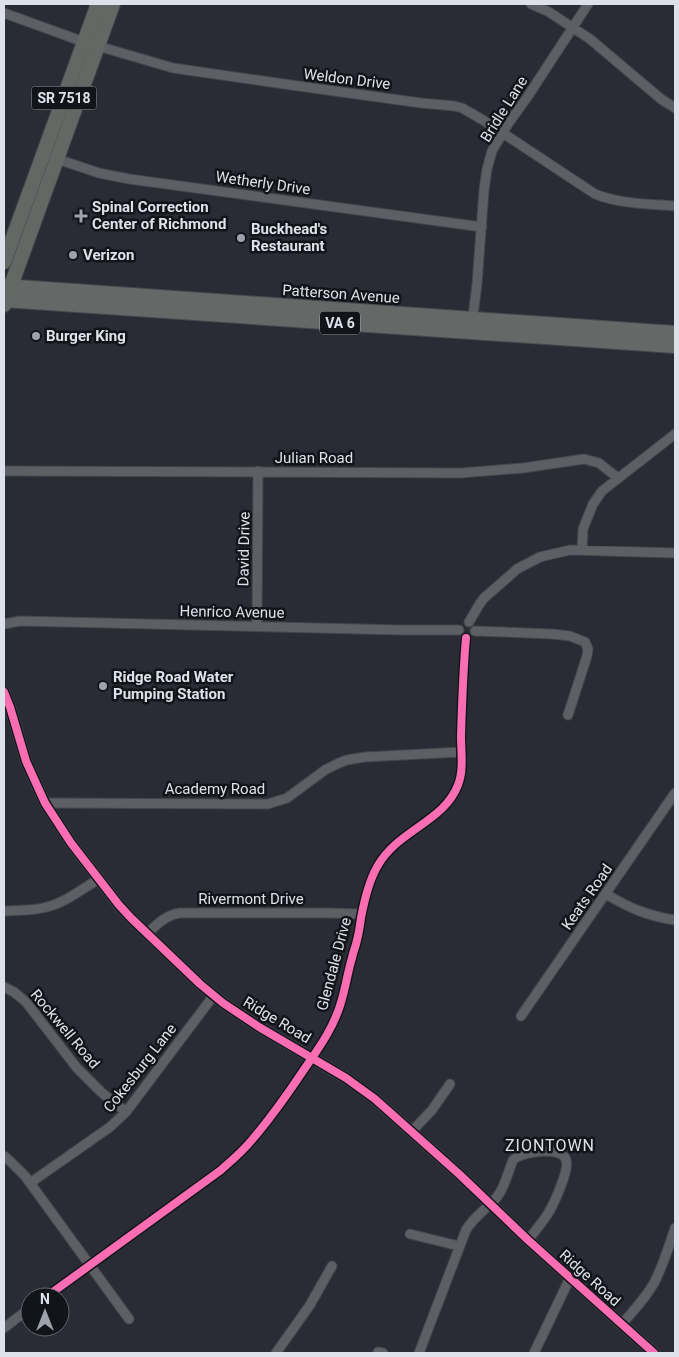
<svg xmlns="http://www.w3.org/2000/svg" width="679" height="1357" viewBox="0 0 679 1357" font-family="Roboto,sans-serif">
<rect width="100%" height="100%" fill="#292c34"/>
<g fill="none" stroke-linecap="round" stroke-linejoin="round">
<defs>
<path id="minor" d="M 531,4 L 549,12 L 590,39 L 661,99 L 675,108
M 4,13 L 84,42 L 173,68 L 291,85 L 421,103 L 454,106 L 462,108 L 483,120 L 595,194 C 620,204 649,204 675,206
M 54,158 L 99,173 L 129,179 L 482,227
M 472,324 L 477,284 L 484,190 L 487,169 L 492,151 L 508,124 L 528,96 L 588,4
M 4,471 L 461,473 L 523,468 L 584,459 L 599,463 L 618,478
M 582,550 L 583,529 L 593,504 L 602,491 L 675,434
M 469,622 L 479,605 L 484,598 L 507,578 L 517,569 L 540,557 L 570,550 L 675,553
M 4,624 L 20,621 L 402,630 L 459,630
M 257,626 L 258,471
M 475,631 L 552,634 L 570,636 L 585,642 L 588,649 L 587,656 L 568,715
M 45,803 L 268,804 L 287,798 L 325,770 L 339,763 L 347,760 L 365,757 L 461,752
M 606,894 C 629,908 648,916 675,920
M 4,911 C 18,910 33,911 47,907 C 66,902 82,889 99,879
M 147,934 C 157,924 166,915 180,913 L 329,913 L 361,914
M 4,987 L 14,992 L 26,1002 L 77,1068 L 101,1092 L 126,1112
M 521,1016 L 675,793
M 412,1131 L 432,1110 L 450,1084
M 4,1156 L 10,1161 L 25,1176 L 129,1319
M 30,1183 L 110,1127 L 126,1112 L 214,995
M 410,1234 L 459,1246
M 46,1297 L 221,1170 C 231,1161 242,1152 251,1141 C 270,1119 287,1095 303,1071 C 319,1048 335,1026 342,999 C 346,985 348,971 352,958 C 353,952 356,946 357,940 C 359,933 360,925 361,918 C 364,902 369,881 377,867 C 397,830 444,822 458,785 C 464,770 461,752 461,736 C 462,703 463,671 466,638
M 622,1324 C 633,1311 645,1299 654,1283 C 663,1266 669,1246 675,1228
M 4,1328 L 30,1308
M 378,1352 L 383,1353
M 276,1353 L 310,1305 L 332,1266
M 419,1353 L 466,1230 C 474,1216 487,1209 497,1197 C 505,1187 508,1172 513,1160 C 519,1154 534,1152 542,1151 C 550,1151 564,1152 566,1160 C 570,1169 554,1203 549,1212 C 543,1222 535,1231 528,1240
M 534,1353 L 570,1278"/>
<path id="tertiary" d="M 4,692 L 10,707 L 26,761 L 45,803 L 71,843 L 119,905 L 131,918 L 200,984 L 223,1003 L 259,1027 L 346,1078 L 375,1099 L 459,1174 L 528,1240 L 654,1353"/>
<path id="primary" d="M 4,286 L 675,333
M 4,300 L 675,346"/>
<path id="trunk" d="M 4,262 L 98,4
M 4,305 L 113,4"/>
</defs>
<use href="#minor" stroke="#43474c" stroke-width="11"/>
<use href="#tertiary" stroke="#43474c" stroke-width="12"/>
<use href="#primary" stroke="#43474c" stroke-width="16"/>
<use href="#trunk" stroke="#43474c" stroke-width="16"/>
<use href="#minor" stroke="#5d5f65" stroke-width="9"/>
<use href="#tertiary" stroke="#5d5f65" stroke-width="10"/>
<use href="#primary" stroke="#646866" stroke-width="14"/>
<use href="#trunk" stroke="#646864" stroke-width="14"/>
<defs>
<path id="cycleway" d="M 4,692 L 10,707 L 26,761 L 45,803 L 71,843 L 119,905 L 131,918 L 200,984 L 223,1003 L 259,1027 L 346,1078 L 375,1099 L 459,1174 L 528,1240 L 654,1353
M 46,1297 L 221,1170 C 231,1161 242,1152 251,1141 C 270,1119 287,1095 303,1071 C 319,1048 335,1026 342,999 C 346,985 348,971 352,958 C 353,952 356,946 357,940 C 359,933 360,925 361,918 C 364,902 369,881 377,867 C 397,830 444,822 458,785 C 464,770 461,752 461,736 C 462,703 463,671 466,638"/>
</defs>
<use href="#cycleway" stroke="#111419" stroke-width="11"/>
<use href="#cycleway" stroke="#f96db3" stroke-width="8"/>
</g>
<g fill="#9ea2aa" stroke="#111419" stroke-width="2">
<path d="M78.5 208.5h5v5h5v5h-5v5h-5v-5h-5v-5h5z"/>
<circle cx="241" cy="238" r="5"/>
<circle cx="73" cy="255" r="5"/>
<circle cx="36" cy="336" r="5"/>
<circle cx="103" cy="686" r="5"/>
</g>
<g text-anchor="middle" stroke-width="5" stroke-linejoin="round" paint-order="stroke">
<g fill="#111419" stroke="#a0a4ab" stroke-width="1">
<rect x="31.5" y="86.5" width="65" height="23" rx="4"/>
<rect x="320" y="311.5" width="40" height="23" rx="4"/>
</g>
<g font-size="14" font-weight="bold" fill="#dde1ea">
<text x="64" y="103">SR 7518</text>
<text x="340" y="328">VA 6</text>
</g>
<g font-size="15" fill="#dde1ea" stroke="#111419">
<text transform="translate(347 79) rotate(7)" y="5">Weldon Drive</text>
<text transform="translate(504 109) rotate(-58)" y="5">Bridle Lane</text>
<text transform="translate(263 183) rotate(8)" y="5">Wetherly Drive</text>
<text transform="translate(341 294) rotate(4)" y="5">Patterson Avenue</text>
<text x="314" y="463">Julian Road</text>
<text transform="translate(244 549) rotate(-89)" y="5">David Drive</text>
<text transform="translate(232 612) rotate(1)" y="5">Henrico Avenue</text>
<text x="215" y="794">Academy Road</text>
<text transform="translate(587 897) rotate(-55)" y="5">Keats Road</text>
<text x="251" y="904">Rivermont Drive</text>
<text transform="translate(334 964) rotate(-75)" y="5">Glendale Drive</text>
<text transform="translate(277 1020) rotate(31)" y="5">Ridge Road</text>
<text transform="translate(65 1029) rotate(50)" y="5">Rockwell Road</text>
<text transform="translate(140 1068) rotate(-52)" y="5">Cokesburg Lane</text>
<text transform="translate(590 1278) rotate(42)" y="5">Ridge Road</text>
</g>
<g font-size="15" font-weight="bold" fill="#dde1ea" stroke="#111419" text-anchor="start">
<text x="92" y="212">Spinal Correction<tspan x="92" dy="17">Center of Richmond</tspan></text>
<text x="251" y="234">Buckhead's<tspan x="251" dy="17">Restaurant</tspan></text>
<text x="83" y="260">Verizon</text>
<text x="46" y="341">Burger King</text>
<text x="113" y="682">Ridge Road Water<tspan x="113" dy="17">Pumping Station</tspan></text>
</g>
<g font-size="16" letter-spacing="1" fill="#dde1ea" stroke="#111419">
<text x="550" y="1151">ZIONTOWN</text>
</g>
</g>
<rect width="679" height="1357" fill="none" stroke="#dde1ea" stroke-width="10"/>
<g transform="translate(45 1312)"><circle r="24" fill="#111419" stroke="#63666d"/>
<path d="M0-4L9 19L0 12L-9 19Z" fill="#9ea2aa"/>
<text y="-8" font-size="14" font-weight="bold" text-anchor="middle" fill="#dde1ea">N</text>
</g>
</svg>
